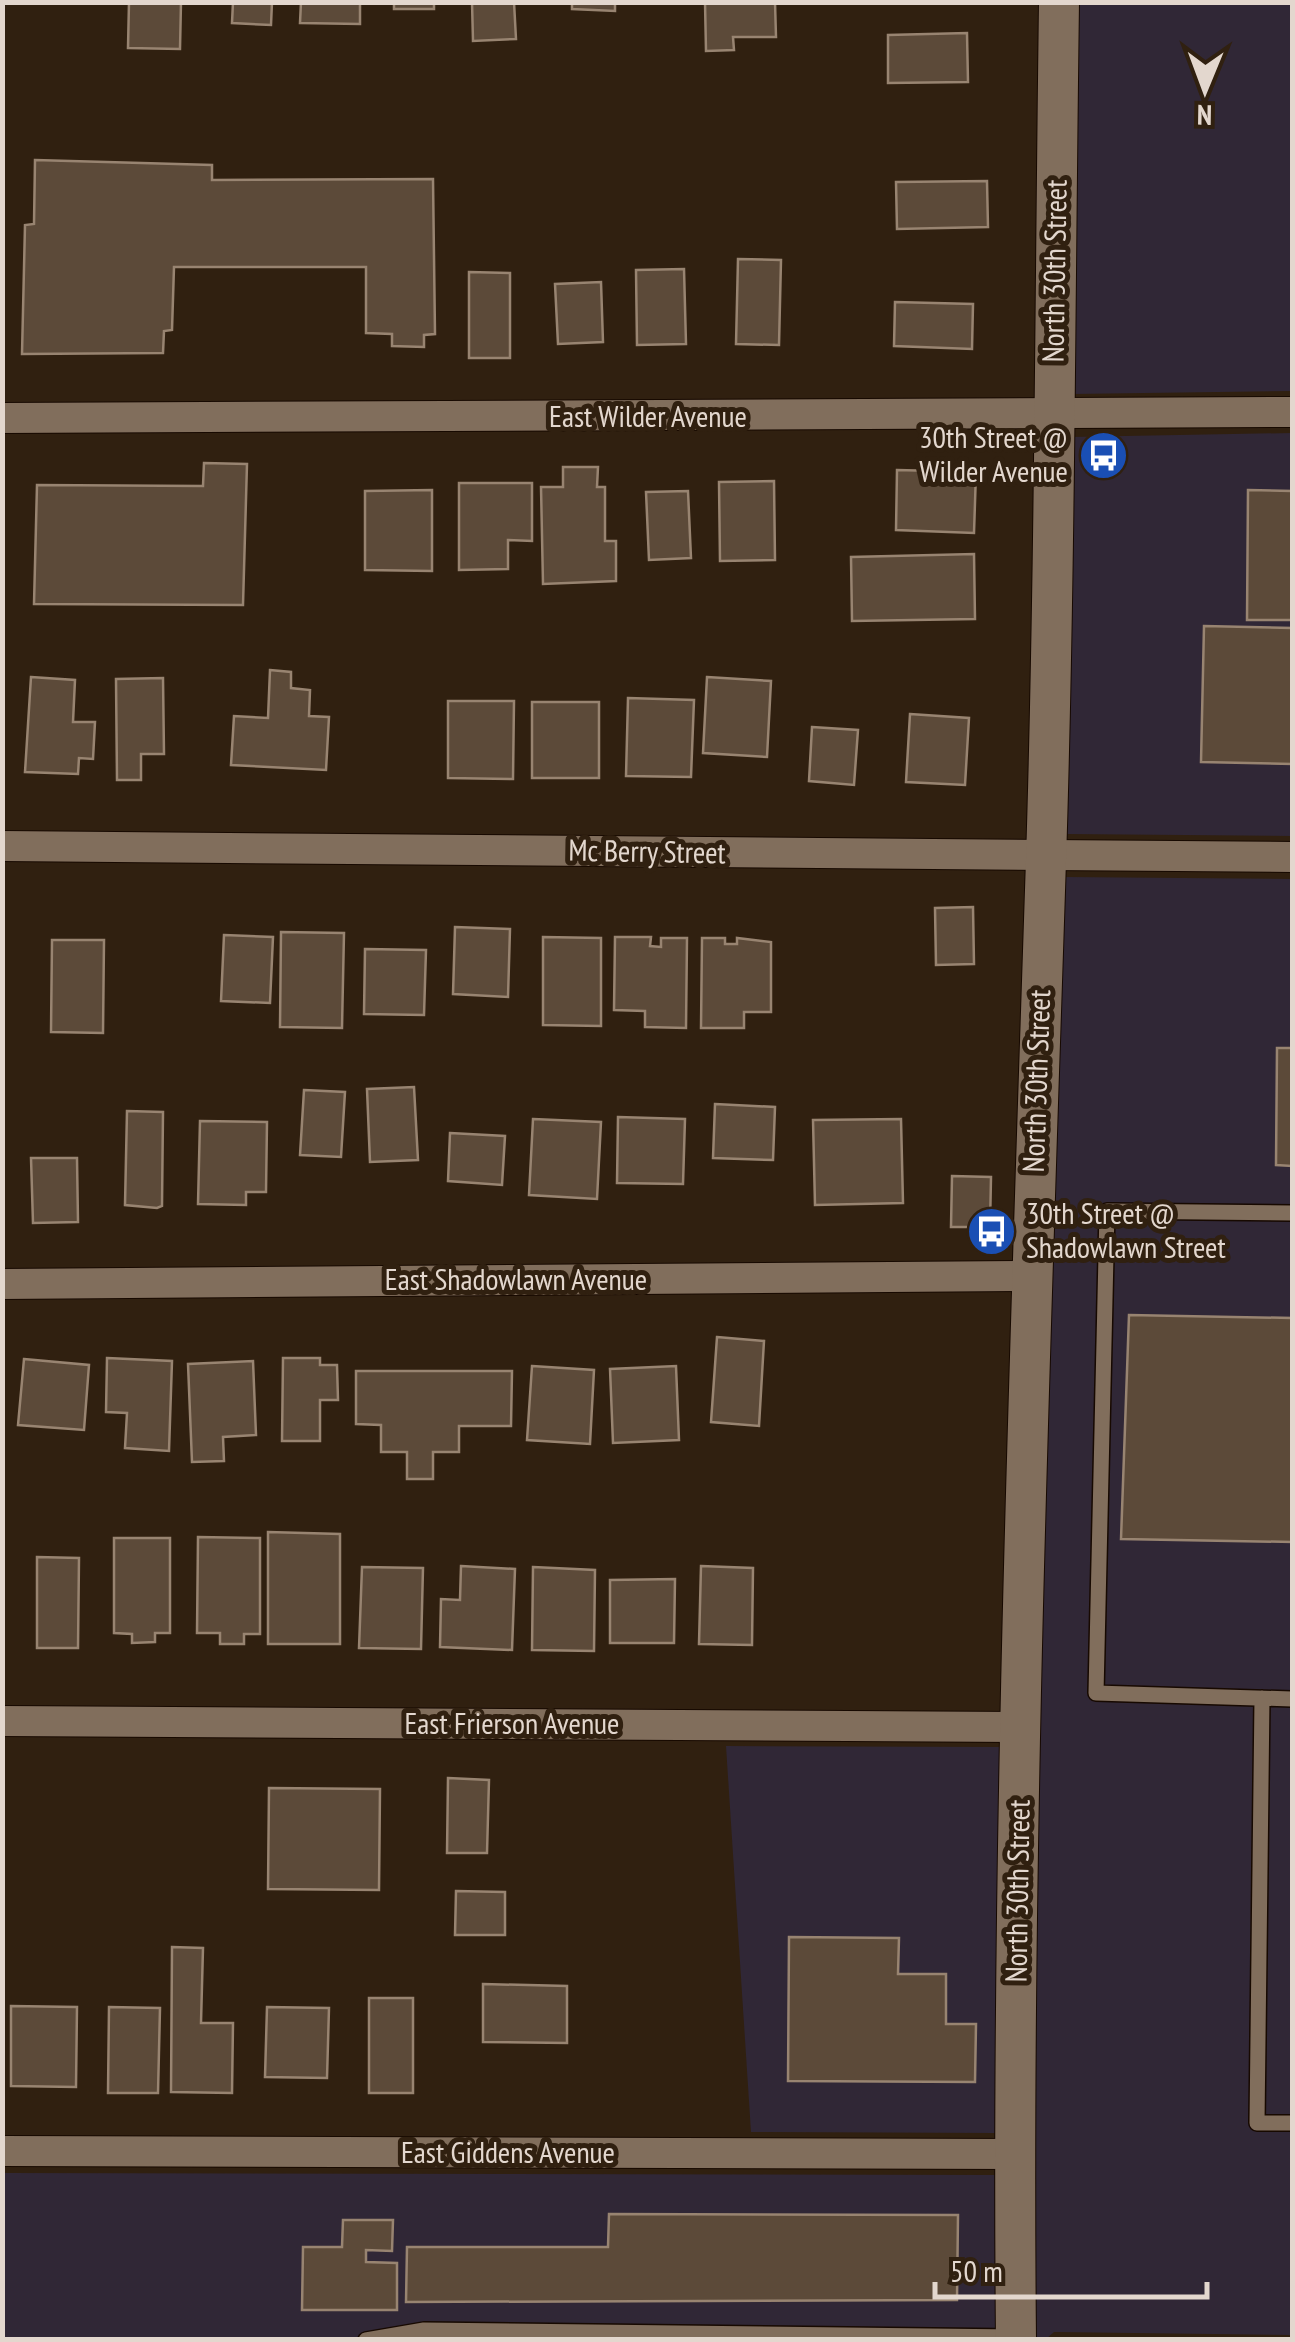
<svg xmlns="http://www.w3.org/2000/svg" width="1295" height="2342" viewBox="0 0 1295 2342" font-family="'PT Sans Narrow',sans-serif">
<rect width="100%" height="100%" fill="#302010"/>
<path fill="#302736" d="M 1078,3 L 1292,3 L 1292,391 L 1072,394 Z
M 1292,433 L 1292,836 L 1065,834 L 1071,437 Z
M 1064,877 L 1292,879 L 1292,2335 L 1054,2332 L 1046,2339 L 1034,2340 L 1033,2155 L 1048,1276 Z
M 726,1746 L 1002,1747 L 996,2133 L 751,2132 Z
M 3,2173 L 995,2175 L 997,2339 L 3,2340 Z"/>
<path fill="#5c4a39" stroke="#988471" stroke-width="2.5" d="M 129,2 L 181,2 L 180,49 L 128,48 Z
M 233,2 L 272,2 L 271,25 L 232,23 Z
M 301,2 L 360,2 L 360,24 L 300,23 Z
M 394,2 L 434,2 L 434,9 L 394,9 Z
M 472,2 L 514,2 L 516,39 L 473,41 Z
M 572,2 L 615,2 L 615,11 L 572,9 Z
M 705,2 L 775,2 L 776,37 L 733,37 L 734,50 L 706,51 Z
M 967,33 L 968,82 L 888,83 L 888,35 Z
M 35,160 L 212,165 L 212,180 L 433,179 L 435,334 L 424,335 L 424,347 L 392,346 L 392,334 L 366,333 L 366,267 L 174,267 L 172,330 L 164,331 L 163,353 L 22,354 L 25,225 L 34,224 Z
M 987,181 L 988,227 L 897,229 L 896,182 Z
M 738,259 L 781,260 L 779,345 L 736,344 Z
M 684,269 L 686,344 L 637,345 L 636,270 Z
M 469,272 L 510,273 L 510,358 L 469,358 Z
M 601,282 L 603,342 L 558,344 L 555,284 Z
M 895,302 L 973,304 L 972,349 L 894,346 Z
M 204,463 L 247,464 L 243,605 L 34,604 L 37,485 L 203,486 Z
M 563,467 L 598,467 L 597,487 L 605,487 L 605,541 L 616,541 L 616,581 L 543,584 L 541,487 L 563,487 Z
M 897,470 L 976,472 L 974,533 L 896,530 Z
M 774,481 L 775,560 L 720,561 L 719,482 Z
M 459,483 L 532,483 L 532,541 L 508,540 L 508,569 L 459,570 Z
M 432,490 L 432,571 L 365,570 L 365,491 Z
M 1248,490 L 1292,491 L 1292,620 L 1247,620 Z
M 688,491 L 691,558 L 649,560 L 646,492 Z
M 974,554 L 975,619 L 852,621 L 851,557 Z
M 1204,626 L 1292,628 L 1292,764 L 1201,762 Z
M 270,670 L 291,672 L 291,688 L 310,690 L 309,716 L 329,717 L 326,770 L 231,765 L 234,716 L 268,718 Z
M 31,677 L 75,680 L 73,722 L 95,722 L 93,759 L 79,758 L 78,774 L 25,772 Z
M 707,677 L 771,681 L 767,757 L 703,753 Z
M 163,678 L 164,754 L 141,754 L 141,780 L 117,780 L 116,679 Z
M 628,698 L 694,700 L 691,777 L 626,776 Z
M 448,701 L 514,701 L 513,779 L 448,778 Z
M 532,702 L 599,702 L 599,778 L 532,778 Z
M 910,714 L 969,718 L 965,785 L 906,782 Z
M 812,727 L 858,730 L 854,785 L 809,781 Z
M 973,907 L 974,964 L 936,965 L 935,908 Z
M 455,927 L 510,929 L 508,997 L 453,994 Z
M 281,932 L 344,933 L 342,1028 L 280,1027 Z
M 224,935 L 273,937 L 270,1003 L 221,1001 Z
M 543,937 L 601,938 L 601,1026 L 543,1025 Z
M 615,937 L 651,937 L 650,946 L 661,947 L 661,938 L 687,938 L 686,1028 L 645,1027 L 645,1011 L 614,1010 Z
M 702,938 L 725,938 L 725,944 L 737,944 L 737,938 L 771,942 L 771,1012 L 744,1012 L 744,1028 L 701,1028 Z
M 52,940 L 104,940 L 103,1033 L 51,1032 Z
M 365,949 L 426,950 L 424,1015 L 364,1014 Z
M 1277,1048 L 1292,1048 L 1292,1166 L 1276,1165 Z
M 414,1087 L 418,1160 L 370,1162 L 367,1089 Z
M 304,1090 L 345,1092 L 341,1157 L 300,1155 Z
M 715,1104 L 775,1107 L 773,1160 L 713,1158 Z
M 127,1111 L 163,1112 L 162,1206 L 157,1208 L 125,1205 Z
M 618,1117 L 685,1119 L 683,1184 L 617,1183 Z
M 533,1119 L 601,1122 L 597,1199 L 529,1195 Z
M 901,1119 L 903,1203 L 815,1205 L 813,1120 Z
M 200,1121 L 267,1122 L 266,1192 L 246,1192 L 246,1205 L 198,1204 Z
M 450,1133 L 505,1136 L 502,1185 L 448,1181 Z
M 31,1158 L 77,1158 L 78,1222 L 33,1223 Z
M 952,1176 L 991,1177 L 990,1227 L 951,1227 Z
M 1129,1315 L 1292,1318 L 1292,1542 L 1121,1539 Z
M 717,1337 L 764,1341 L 759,1426 L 711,1422 Z
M 107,1358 L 172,1361 L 169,1451 L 125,1448 L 127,1413 L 106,1412 Z
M 283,1358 L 320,1358 L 320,1365 L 337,1365 L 338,1400 L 320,1400 L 320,1441 L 282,1441 Z
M 24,1359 L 89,1365 L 84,1430 L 18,1425 Z
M 253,1361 L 256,1435 L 223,1437 L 224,1461 L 192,1462 L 188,1364 Z
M 532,1366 L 594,1370 L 590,1444 L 527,1440 Z
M 676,1366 L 679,1440 L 613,1443 L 610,1369 Z
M 356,1371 L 512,1371 L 511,1426 L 459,1426 L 459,1452 L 433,1452 L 433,1479 L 407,1479 L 407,1452 L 381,1452 L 381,1425 L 356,1424 Z
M 268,1532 L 340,1534 L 340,1644 L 268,1644 Z
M 198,1537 L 260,1538 L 260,1634 L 244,1634 L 244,1644 L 220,1644 L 220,1633 L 197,1633 Z
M 114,1538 L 170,1538 L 170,1633 L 155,1633 L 155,1642 L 132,1643 L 132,1634 L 114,1633 Z
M 37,1557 L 79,1558 L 78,1648 L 37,1648 Z
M 461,1566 L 515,1569 L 512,1650 L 440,1647 L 441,1599 L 460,1600 Z
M 701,1566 L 753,1568 L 752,1645 L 699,1644 Z
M 362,1567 L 423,1568 L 421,1649 L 359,1648 Z
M 533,1567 L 595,1570 L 594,1651 L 532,1650 Z
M 675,1579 L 674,1643 L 610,1643 L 610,1580 Z
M 448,1778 L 489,1780 L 487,1853 L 447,1853 Z
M 269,1788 L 380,1789 L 379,1890 L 268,1889 Z
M 456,1891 L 505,1892 L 505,1935 L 455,1935 Z
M 789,1937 L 899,1938 L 898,1974 L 946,1974 L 946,2024 L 976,2024 L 975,2082 L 788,2081 Z
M 172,1947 L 203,1948 L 201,2023 L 233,2023 L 232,2093 L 171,2092 Z
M 483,1984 L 567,1986 L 567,2043 L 483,2042 Z
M 369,1998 L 413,1998 L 413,2093 L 369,2093 Z
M 11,2006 L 77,2007 L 76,2087 L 11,2086 Z
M 109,2007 L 160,2008 L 158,2093 L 108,2093 Z
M 267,2007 L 329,2008 L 327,2078 L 265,2077 Z
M 609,2214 L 958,2215 L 957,2300 L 406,2302 L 407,2247 L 608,2247 Z
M 343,2220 L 393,2220 L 392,2251 L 366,2250 L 366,2262 L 397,2263 L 397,2310 L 302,2310 L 303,2247 L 342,2247 Z"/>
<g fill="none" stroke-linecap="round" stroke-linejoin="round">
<defs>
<path id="lane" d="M 1292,1213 L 1107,1211 L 1096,1693 L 1292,1699
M 1262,1698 L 1257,2123 L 1292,2123
M 366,2340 L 424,2330 L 1016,2337"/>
<path id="street" d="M 2,418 L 1292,412
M 2,846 L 1292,857
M 2,1284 L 1029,1276
M 2,1721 L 1021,1727
M 2,2151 L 1014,2154"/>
<path id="secondary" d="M 1016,2340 C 1011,1846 1030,1353 1046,860 C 1055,574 1055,288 1059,2"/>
</defs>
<use href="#lane" stroke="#170900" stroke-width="18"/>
<use href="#street" stroke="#170900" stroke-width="32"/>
<use href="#secondary" stroke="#170900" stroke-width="42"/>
<use href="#lane" stroke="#816e5c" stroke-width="15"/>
<use href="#street" stroke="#816e5c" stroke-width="30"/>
<use href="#secondary" stroke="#816e5c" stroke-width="40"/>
</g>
<defs>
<symbol id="bus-disc" viewBox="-11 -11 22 22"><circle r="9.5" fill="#1a4fb4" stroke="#302010"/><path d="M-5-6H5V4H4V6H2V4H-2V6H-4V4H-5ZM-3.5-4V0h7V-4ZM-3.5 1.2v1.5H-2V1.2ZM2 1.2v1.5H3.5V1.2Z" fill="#fff"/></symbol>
</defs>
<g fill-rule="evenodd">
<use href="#bus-disc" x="1076" y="428" width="55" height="55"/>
<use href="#bus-disc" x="964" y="1204" width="55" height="55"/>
</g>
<g text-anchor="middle" stroke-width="10" stroke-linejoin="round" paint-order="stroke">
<g font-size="30" fill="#e3d7ce" stroke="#302010">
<text transform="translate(1055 271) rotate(-89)" y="10">North 30th Street</text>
<text x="648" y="427">East Wilder Avenue</text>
<text transform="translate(647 852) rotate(1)" y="10">Mc Berry Street</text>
<text transform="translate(1037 1081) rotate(-88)" y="10">North 30th Street</text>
<text x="516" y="1290">East Shadowlawn Avenue</text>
<text x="512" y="1734">East Frierson Avenue</text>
<text transform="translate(1018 1891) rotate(-89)" y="10">North 30th Street</text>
<text x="508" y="2163">East Giddens Avenue</text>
</g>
<g font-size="30" fill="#e3d7ce" stroke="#302010" text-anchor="end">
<text x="1068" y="448">30th Street @<tspan x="1068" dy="34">Wilder Avenue</tspan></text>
<text x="1026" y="1224" text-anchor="start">30th Street @<tspan x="1026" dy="34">Shadowlawn Street</tspan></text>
</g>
</g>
<rect width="1295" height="2342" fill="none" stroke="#e3d7ce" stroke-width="10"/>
<g transform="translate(1205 90) rotate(181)" stroke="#302010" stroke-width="8" paint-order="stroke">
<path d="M0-8L18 38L0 25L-18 38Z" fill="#e3d7ce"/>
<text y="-15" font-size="28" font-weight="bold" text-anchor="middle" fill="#e3d7ce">N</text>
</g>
<path d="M935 2282v15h272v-15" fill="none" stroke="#e3d7ce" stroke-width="5"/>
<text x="950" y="2282" font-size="30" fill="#e3d7ce" stroke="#302010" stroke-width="8" paint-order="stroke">50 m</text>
</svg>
